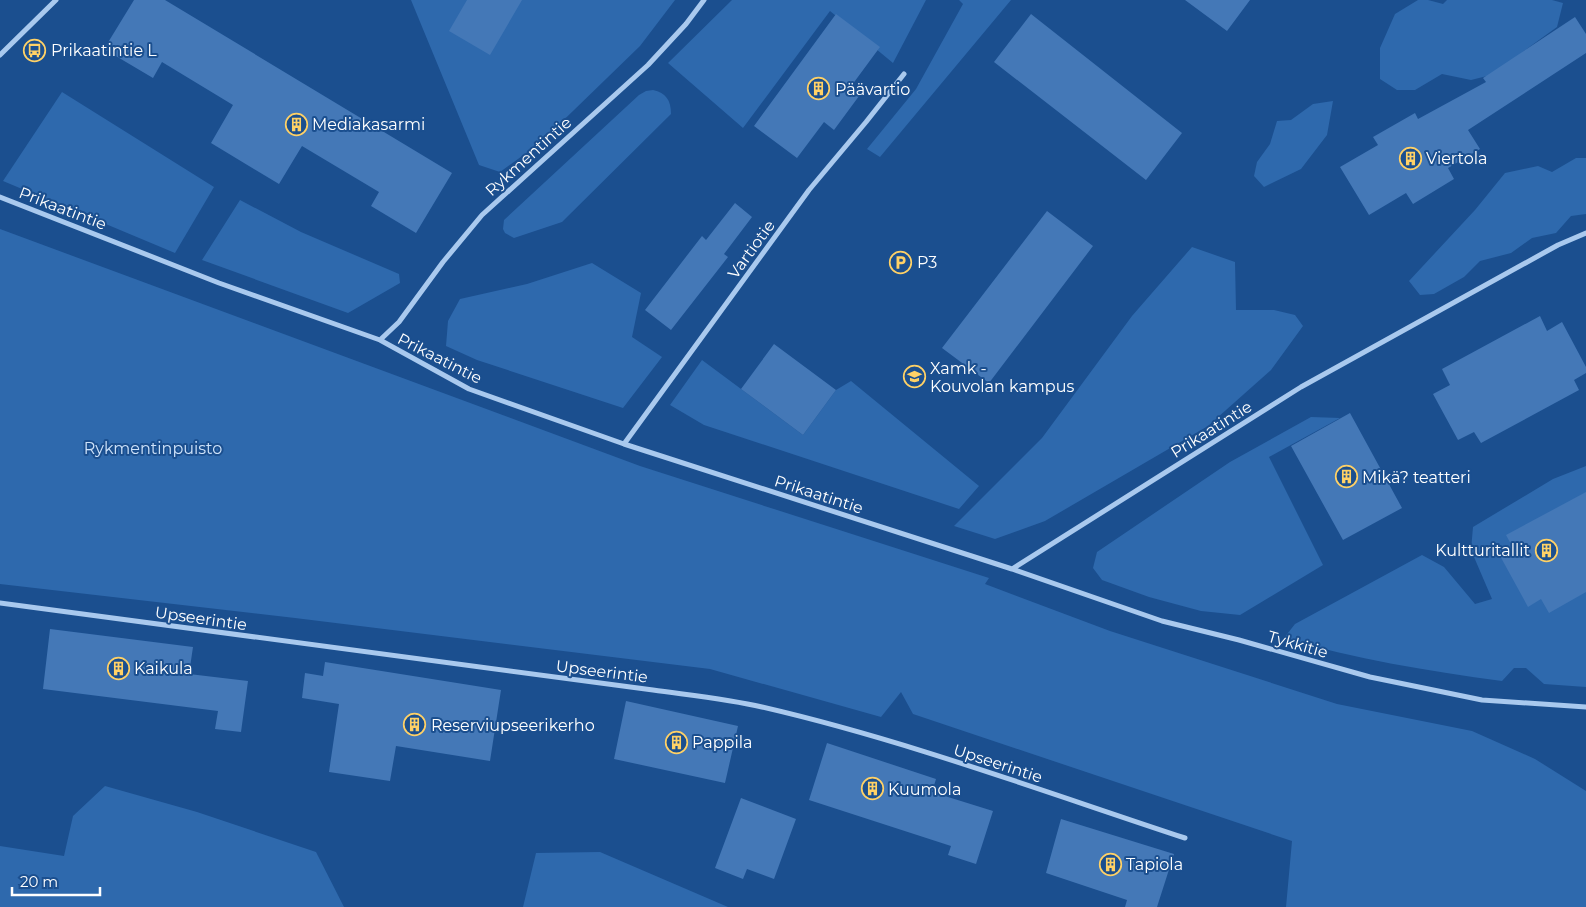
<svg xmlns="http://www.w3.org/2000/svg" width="1586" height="907" viewBox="0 0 1586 907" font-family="Montserrat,sans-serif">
<rect width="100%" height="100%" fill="#1b4f8f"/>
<path fill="#2e69ad" d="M 411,0 L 675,0 L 640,46 L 540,143 L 500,172 L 479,165 Z
M 732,0 L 926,0 L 893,63 L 830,11 L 743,128 L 668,63 Z
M 959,0 L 1011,0 L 880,157 L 867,149 L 916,89 L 963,4 Z
M 1418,0 L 1428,0 L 1443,4 L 1447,0 L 1552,0 L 1563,3 L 1557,27 L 1528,48 L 1495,74 L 1471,80 L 1442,74 L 1415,90 L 1397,90 L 1380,79 L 1380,48 L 1395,14 Z
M 653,90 C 666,93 671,100 671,114 L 562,222 L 514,238 L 505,233 L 503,229 L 504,220 L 639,95 L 646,91 Z
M 62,92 L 214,187 L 175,253 L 3,181 Z
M 1333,101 L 1327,135 L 1301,169 L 1264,187 L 1254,176 L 1257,162 L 1270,144 L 1277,121 L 1291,120 L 1313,104 Z
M 1576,158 L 1586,158 L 1586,214 L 1571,216 L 1556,233 L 1532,238 L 1511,253 L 1480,261 L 1464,277 L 1434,294 L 1420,295 L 1409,281 L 1475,210 L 1505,173 L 1538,166 L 1552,172 Z
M 240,200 L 301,232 L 399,274 L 400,283 L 348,313 L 202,260 Z
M 0,229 L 640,466 L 989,578 L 985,584 L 1110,631 L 1337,704 L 1472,731 L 1535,759 L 1586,791 L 1586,907 L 1286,907 L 1292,841 L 913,714 L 901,692 L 881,717 L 710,669 L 295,618 L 0,584 Z
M 1192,247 L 1235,262 L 1236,310 L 1274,310 L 1295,315 L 1303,326 L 1271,370 L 1208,426 L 1045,521 L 995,539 L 954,526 L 1042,438 L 1132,316 Z
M 592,263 L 641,293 L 632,337 L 662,357 L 623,408 L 477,360 L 446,346 L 448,321 L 460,299 L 527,284 Z
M 702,360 L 803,435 L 836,390 L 851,381 L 979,486 L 959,509 L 704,425 L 670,405 Z
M 1311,417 L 1340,418 L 1269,457 L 1323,565 L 1240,615 L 1201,611 L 1149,597 L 1102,580 L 1093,568 L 1097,552 L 1230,462 Z
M 1586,466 L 1586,687 L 1544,684 L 1526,668 L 1514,668 L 1502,681 C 1428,671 1355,659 1284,638 L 1295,624 L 1422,555 L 1444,567 L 1475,604 L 1492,599 L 1471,550 L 1473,527 L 1553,479 Z
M 105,786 L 197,812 L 316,852 L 344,907 L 0,907 L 0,846 L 64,856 L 73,816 Z
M 600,852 L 728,907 L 523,907 L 536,853 Z"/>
<path fill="#4478b7" d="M 134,0 L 165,0 L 452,173 L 416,233 L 371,206 L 379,192 L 302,146 L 279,184 L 211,143 L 233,105 L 162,62 L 153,78 L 104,49 Z
M 467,0 L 522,0 L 490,55 L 449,31 Z
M 1185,0 L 1250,0 L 1227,31 Z
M 836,14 L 880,47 L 852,85 L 862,92 L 834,130 L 824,122 L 797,158 L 754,126 Z
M 1031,14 L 1182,133 L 1146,180 L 994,62 Z
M 1575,17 L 1586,34 L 1586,53 L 1468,130 L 1480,149 L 1448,168 L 1454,179 L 1413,204 L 1406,193 L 1369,215 L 1340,167 L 1378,145 L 1373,137 L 1415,113 L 1418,119 L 1486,82 L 1483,78 Z
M 735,203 L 752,217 L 724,254 L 728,257 L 671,330 L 645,310 L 702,236 L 706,240 Z
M 1047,211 L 1093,246 L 989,383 L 942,348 Z
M 1540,316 L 1547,331 L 1562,322 L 1586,367 L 1586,373 L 1574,380 L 1579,390 L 1481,443 L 1474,432 L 1458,440 L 1433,394 L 1450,385 L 1442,369 Z
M 774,344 L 836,390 L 803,435 L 741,389 Z
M 1350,413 L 1402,508 L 1343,540 L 1291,446 Z
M 1586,492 L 1586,592 L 1549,613 L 1541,599 L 1528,607 L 1499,554 L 1512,546 L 1506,535 Z
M 50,629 L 193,647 L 189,674 L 248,681 L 241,732 L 215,729 L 218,711 L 43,689 Z
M 325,662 L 501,690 L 490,761 L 396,746 L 390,781 L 329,772 L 339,704 L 302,698 L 305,673 L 323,676 Z
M 626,701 L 738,726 L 725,783 L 614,759 Z
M 827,743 L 936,779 L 932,792 L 993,811 L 976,864 L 948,855 L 951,846 L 809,800 Z
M 741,798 L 796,819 L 774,879 L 747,869 L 743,879 L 715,868 Z
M 1061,819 L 1174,854 L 1157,907 L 1125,907 L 1127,900 L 1046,873 Z"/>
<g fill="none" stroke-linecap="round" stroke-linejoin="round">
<path stroke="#a9c9ee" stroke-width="5" d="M 0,55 L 56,0
M 0,197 L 219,283 L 380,340 L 469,389 L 624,444 L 1012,569 L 1301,387 L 1558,245 L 1586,233
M 380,340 L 399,322 L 443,262 L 482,215 L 648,65 L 686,24 L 704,0
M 624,444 L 809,190 L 866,122 L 904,74
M 1012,569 L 1162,621 L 1239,640 L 1370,677 L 1482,700 L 1586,707
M 0,603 L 653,690 C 688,695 728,699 762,707 C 905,740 1045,792 1185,838"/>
</g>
<defs>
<symbol id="bus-ring" viewBox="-11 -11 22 22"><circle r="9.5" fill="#1b4f8f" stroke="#ffd166" stroke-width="1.5"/><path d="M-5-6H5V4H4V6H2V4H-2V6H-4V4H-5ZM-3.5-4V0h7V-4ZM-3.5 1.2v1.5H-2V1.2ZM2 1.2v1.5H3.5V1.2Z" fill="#ffd166"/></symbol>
<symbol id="building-ring" viewBox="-11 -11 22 22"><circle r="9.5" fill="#1b4f8f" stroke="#ffd166" stroke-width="1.5"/><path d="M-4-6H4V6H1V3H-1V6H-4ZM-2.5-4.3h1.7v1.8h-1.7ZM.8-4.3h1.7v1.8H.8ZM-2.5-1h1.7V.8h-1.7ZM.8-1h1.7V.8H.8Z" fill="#ffd166"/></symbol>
<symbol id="parking-ring" viewBox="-11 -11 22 22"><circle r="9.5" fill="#1b4f8f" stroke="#ffd166" stroke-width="1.5"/><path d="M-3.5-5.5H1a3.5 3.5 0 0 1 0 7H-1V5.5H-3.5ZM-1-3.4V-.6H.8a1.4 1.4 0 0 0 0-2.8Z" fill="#ffd166"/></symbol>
<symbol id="university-ring" viewBox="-11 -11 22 22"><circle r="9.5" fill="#1b4f8f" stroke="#ffd166" stroke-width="1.5"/><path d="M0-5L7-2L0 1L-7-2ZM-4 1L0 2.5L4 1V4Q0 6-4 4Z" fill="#ffd166"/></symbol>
</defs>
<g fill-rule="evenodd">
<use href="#bus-ring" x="22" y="38" width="25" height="25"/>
<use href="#building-ring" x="806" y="76" width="25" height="25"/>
<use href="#building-ring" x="284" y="112" width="25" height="25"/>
<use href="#building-ring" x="1398" y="146" width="25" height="25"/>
<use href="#parking-ring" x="888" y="250" width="25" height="25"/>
<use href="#university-ring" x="902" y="364" width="25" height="25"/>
<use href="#building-ring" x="1334" y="464" width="25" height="25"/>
<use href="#building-ring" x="1534" y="538" width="25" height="25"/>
<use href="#building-ring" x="106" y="656" width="25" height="25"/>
<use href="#building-ring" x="402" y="712" width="25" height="25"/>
<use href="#building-ring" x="664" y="730" width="25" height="25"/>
<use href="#building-ring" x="860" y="776" width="25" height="25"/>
<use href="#building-ring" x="1098" y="852" width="25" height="25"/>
</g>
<g text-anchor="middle" stroke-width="4" stroke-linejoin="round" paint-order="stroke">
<g font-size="16" fill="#fff" stroke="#1b4f8f" text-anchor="start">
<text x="51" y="56">Prikaatintie L</text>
<text x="835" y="95">Päävartio</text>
<text x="312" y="130">Mediakasarmi</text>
<text x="1426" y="164">Viertola</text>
<text x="917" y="268">P3</text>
<text x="930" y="374">Xamk -<tspan x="930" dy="18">Kouvolan kampus</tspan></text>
<text x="1362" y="483">Mikä? teatteri</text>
<text x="1530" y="556" text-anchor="end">Kultturitallit</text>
<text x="134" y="674">Kaikula</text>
<text x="431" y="731">Reserviupseerikerho</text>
<text x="692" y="748">Pappila</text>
<text x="888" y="795">Kuumola</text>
<text x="1126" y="870">Tapiola</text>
</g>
<g font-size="16" fill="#fff" stroke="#1b4f8f">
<text transform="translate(528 156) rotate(-42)" y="6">Rykmentintie</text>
<text transform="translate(63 208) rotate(21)" y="6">Prikaatintie</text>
<text transform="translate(751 249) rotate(-54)" y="6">Vartiotie</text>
<text transform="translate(440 358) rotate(27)" y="6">Prikaatintie</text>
<text transform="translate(1211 429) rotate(-32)" y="6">Prikaatintie</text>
<text transform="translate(819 494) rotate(18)" y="6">Prikaatintie</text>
<text transform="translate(201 618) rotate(8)" y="6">Upseerintie</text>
<text transform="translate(1298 644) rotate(16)" y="6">Tykkitie</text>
<text transform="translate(602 671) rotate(7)" y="6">Upseerintie</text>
<text transform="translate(998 763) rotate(18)" y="6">Upseerintie</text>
</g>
<g font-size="16" fill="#cfe3fa" stroke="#1b4f8f">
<text x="153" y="454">Rykmentinpuisto</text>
</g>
</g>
<path d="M12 887v8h88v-8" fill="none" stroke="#ffffff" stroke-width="2.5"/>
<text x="20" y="887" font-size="15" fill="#ffffff" stroke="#1b4f8f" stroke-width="4" paint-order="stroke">20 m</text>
</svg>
